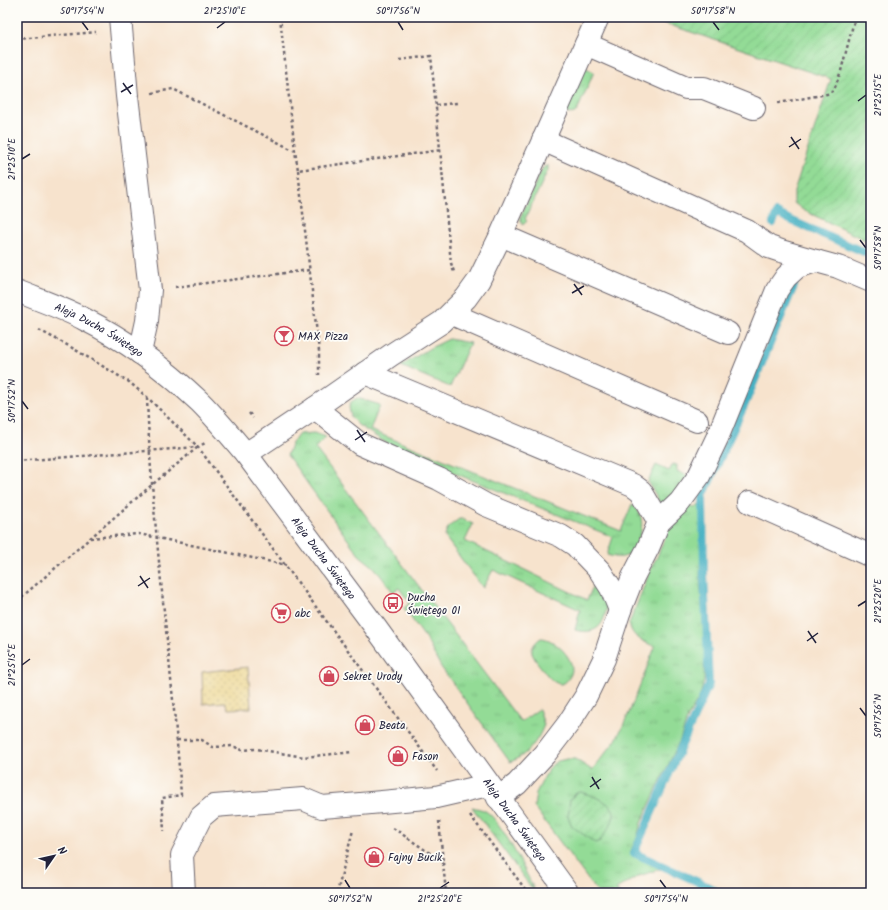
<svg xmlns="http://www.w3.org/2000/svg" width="888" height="910" viewBox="0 0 888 910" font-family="Kalam,sans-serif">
<defs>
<pattern id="grass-tufts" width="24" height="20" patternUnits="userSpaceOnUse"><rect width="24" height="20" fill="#93db96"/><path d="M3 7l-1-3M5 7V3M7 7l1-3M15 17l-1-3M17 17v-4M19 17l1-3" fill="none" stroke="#7ebc82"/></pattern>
<pattern id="sand-dots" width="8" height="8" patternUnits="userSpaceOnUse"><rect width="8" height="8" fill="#eeda9e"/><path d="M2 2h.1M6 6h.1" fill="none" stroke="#ccbb89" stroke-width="1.8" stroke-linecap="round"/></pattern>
<pattern id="garden-furrows" width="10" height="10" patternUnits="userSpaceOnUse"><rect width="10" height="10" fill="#93db96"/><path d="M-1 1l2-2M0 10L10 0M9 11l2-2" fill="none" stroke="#7ebc82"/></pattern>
</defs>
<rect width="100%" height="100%" fill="#fdfcf7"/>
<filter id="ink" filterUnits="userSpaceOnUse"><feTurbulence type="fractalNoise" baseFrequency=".025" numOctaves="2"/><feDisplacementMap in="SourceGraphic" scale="8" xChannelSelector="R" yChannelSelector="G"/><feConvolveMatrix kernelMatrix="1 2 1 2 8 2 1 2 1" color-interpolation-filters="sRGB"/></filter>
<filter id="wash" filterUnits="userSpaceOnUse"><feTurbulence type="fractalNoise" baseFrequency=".012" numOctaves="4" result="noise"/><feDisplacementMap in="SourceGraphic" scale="16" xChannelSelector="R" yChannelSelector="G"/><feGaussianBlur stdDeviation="0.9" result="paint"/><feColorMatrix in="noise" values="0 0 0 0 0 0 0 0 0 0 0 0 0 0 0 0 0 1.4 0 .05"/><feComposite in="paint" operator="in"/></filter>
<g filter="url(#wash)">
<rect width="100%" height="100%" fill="#f7e3cd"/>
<path fill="url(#grass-tufts)" stroke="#5a7e68" d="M 584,67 L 594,72 L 577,111 C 573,115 570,114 564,112 Z
M 548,165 L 548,170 L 525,219 L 527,221 L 523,225 L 521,221 L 521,216 L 541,171 L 544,167 Z
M 449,339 L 470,343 L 450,387 L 401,366 L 430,348 Z
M 357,398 L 380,405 L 370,430 L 621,531 L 632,504 C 645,515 643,529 637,543 C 635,548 633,553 628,555 C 621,559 614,557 607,555 L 613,537 L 397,450 L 358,425 L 351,417 L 349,407 L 351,402 Z
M 314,433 L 326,437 L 315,448 L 521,722 L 539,709 L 544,725 C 538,741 527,756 510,762 L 441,667 L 426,639 L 404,608 L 410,603 L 399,588 L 393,592 L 374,567 L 359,555 L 287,455 L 292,443 L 299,434 Z
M 673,464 L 677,465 L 677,471 L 688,476 L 665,505 L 660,503 L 648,481 L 656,465 L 669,471 Z
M 702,502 L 700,579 L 705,641 L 704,681 L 700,696 L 688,717 L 680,740 L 641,823 L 637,838 L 630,853 L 663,868 L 639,876 L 616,889 L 619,893 L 598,893 L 534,807 L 536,793 L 548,770 L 553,764 L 558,761 L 567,759 L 575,759 L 592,770 L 616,740 L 629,713 L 655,647 C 642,640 633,639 629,624 L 652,566 L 657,557 L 668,530 L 689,505 L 694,508 Z
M 459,519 L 462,519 L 473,524 L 465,541 L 587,600 L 595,582 C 599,589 604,596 606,602 C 607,607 606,613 604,618 C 599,632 588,633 575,630 L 580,610 L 493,570 L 483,588 L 445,537 C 446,527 451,525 459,519 Z
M 541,638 C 554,638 577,660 571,674 C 563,692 552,682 544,671 C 540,666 534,659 532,653 C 531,647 536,641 541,638 Z
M 472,807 C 476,808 483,809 487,812 C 503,824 524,869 534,889 L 533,890 Z"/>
<path fill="url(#sand-dots)" stroke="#887e6c" d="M 248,667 L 251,708 L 228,709 L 225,702 L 203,704 L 202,672 Z"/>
<path fill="url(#garden-furrows)" stroke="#5a7e68" d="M 646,17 L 871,17 L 871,243 L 803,210 L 794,203 L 794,191 L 831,79 Z
M 581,792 C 590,795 617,803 614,816 C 612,825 604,834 600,841 L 595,843 L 572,826 L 568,817 L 570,799 L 576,793 Z"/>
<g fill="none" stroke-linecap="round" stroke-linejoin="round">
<path stroke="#46b1c3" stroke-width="8" d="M 773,223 L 777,213 L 790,220 L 871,255
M 720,893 L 707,886 L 634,853 L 709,684 L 704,574 L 703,496 L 745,404 L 794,286"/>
</g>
</g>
<g filter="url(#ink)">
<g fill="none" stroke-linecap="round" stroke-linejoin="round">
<defs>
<g id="minor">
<path d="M 120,17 L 127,96 L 150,290 L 147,321 L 140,353"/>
<path d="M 586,44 L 686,88 L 704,88 L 754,108"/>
<path d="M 543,140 L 747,231 L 769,247 L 781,251 L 816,261"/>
<path d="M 501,235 L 728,333"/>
<path id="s1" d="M 17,291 C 39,300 63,308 84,319 C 126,340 166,370 200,402 C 216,418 231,436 246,454 L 373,624 L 568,893"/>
<path d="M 452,314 L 697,421"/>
<path d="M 365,373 L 633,485 L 641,491 L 659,522"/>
<path d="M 315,408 L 360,444 L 439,479 L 486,505 L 561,536 L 575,545 L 600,571 L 611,588 L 620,610"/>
<path d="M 246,454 L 315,408 L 391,355 L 442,322 L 466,298 L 479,280 L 501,235 L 598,17"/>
<path d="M 750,502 L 871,556"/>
<path d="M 498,798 L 517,784 L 545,754 L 568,724 L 586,696 L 604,659 L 620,610 L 633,577 L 648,548 L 659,522 L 680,502 L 699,476 L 718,436 L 777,290 L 786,277 L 797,267 L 816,261 L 838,267 L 871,281"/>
<path d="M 184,893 L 182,855 L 201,817 L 214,806 L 303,799 L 322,807 L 360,804 L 436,797 L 488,785"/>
</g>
</defs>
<use href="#minor" stroke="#6d666e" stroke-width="24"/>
<path stroke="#6d666e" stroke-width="2.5" stroke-dasharray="3 3" stroke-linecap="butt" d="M 280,17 L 295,151 L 298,170 L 441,150
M 17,39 L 96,32
M 399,60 L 431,56 L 451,263 L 454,272
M 152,93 L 173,89 L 295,151
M 778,103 L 827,94 L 834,90 L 841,71 L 855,17
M 436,105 L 457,103
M 298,170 L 319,351 L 319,375
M 175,287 L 309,270
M 39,330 L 69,346 L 129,382 L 147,397 L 198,447 L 437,771
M 147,398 C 152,531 172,662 181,795 L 162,798 L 164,831
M 249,413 L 253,418
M 17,461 L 198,447 L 205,443
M 90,538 L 139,534 L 286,565
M 17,601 L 153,484 L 198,447
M 177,740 L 202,740 L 213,747 L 233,746 L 242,750 L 256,749 L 304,757 L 353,752
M 470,815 L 528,893
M 439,821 L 446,893
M 393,828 L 443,862
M 337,893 L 353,830"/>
<use href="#minor" stroke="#fff" stroke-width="22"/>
</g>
</g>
<path fill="none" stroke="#22223b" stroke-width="1.5" d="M 82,22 L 88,30M 398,22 L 403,30M 713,22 L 719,30M 217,28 L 225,22M 123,83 L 131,94M 121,92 L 133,85M 858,101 L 866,95M 791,137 L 799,149M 789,147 L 801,139M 22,159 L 30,154M 860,240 L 866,248M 574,284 L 582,295M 572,293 L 584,286M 22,401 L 28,409M 357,430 L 365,442M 355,440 L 367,432M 140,576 L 148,588M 138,586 L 150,578M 858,606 L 866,601M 808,631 L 816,643M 807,641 L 818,633M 22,665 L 30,659M 860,708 L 866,716M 592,777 L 599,789M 590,787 L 601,779M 345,880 L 350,888M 660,880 L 666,888M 440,888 L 449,882"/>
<defs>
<symbol id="bar-ring" viewBox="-11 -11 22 22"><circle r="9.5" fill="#fdfcf7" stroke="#d1495b" stroke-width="1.5"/><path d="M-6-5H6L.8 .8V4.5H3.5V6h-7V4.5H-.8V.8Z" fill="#d1495b"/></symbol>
<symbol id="bus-ring" viewBox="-11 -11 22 22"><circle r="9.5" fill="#fdfcf7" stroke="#d1495b" stroke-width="1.5"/><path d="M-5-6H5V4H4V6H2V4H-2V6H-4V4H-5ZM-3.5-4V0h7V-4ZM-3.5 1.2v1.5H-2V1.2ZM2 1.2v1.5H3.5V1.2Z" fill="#d1495b"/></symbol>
<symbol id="supermarket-ring" viewBox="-11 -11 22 22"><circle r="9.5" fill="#fdfcf7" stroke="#d1495b" stroke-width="1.5"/><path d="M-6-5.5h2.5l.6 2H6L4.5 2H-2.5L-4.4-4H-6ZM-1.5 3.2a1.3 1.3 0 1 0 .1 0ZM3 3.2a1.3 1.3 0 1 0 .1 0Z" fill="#d1495b"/></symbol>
<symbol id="shop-ring" viewBox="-11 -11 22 22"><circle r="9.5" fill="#fdfcf7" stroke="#d1495b" stroke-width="1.5"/><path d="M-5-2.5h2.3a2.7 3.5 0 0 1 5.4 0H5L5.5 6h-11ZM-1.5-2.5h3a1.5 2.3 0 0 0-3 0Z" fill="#d1495b"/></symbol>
</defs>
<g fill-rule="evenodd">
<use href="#bar-ring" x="273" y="325" width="22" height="22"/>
<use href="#bus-ring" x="382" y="592" width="22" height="22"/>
<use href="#supermarket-ring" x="270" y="602" width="22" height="22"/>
<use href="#shop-ring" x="318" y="665" width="22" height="22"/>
<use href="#shop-ring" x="354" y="714" width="22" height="22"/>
<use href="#shop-ring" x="387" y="745" width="22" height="22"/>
<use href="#shop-ring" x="363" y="846" width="22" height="22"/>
</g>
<g text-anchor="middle" stroke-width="3.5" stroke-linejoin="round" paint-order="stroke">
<g font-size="11" fill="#22223b" stroke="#fdfcf7">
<text dy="4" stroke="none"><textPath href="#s1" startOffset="91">Aleja Ducha Świętego</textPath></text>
<text dy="4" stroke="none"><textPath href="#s1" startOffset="415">Aleja Ducha Świętego</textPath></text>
<text dy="4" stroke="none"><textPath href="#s1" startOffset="739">Aleja Ducha Świętego</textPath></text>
</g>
<g font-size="11" fill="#22223b" stroke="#fdfcf7" text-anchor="start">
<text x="298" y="340">MAX Pizza</text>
<text x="407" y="601">Ducha<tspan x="407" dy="13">Świętego 01</tspan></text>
<text x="295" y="617">abc</text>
<text x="343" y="680">Sekret Urody</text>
<text x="379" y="729">Beata</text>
<text x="412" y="760">Fason</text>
<text x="388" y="861">Fajny Bucik</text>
</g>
</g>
<rect width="888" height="910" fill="none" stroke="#fdfcf7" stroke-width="44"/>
<g transform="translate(54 856) rotate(56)" stroke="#fdfcf7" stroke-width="3" paint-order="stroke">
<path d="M0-3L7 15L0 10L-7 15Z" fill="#22223b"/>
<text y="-6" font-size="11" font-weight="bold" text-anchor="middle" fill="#22223b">N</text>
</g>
<rect x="22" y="22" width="844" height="866" fill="none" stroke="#22223b" stroke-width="1.5"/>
<g font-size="10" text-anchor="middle" fill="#22223b">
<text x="82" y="14">50°17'54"N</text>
<text x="225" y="14">21°25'10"E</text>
<text x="398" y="14">50°17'56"N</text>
<text x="713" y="14">50°17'58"N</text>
<text transform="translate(877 95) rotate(-90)" y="4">21°25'15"E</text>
<text transform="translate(11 159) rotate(-90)" y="4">21°25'10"E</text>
<text transform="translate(877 248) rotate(-90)" y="4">50°17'58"N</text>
<text transform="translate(11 401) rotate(-90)" y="4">50°17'52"N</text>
<text transform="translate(877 601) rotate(-90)" y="4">21°25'20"E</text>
<text transform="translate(11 665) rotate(-90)" y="4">21°25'15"E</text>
<text transform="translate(877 716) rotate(-90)" y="4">50°17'56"N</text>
<text x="350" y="902">50°17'52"N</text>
<text x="440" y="902">21°25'20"E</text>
<text x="666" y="902">50°17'54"N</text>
</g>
</svg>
